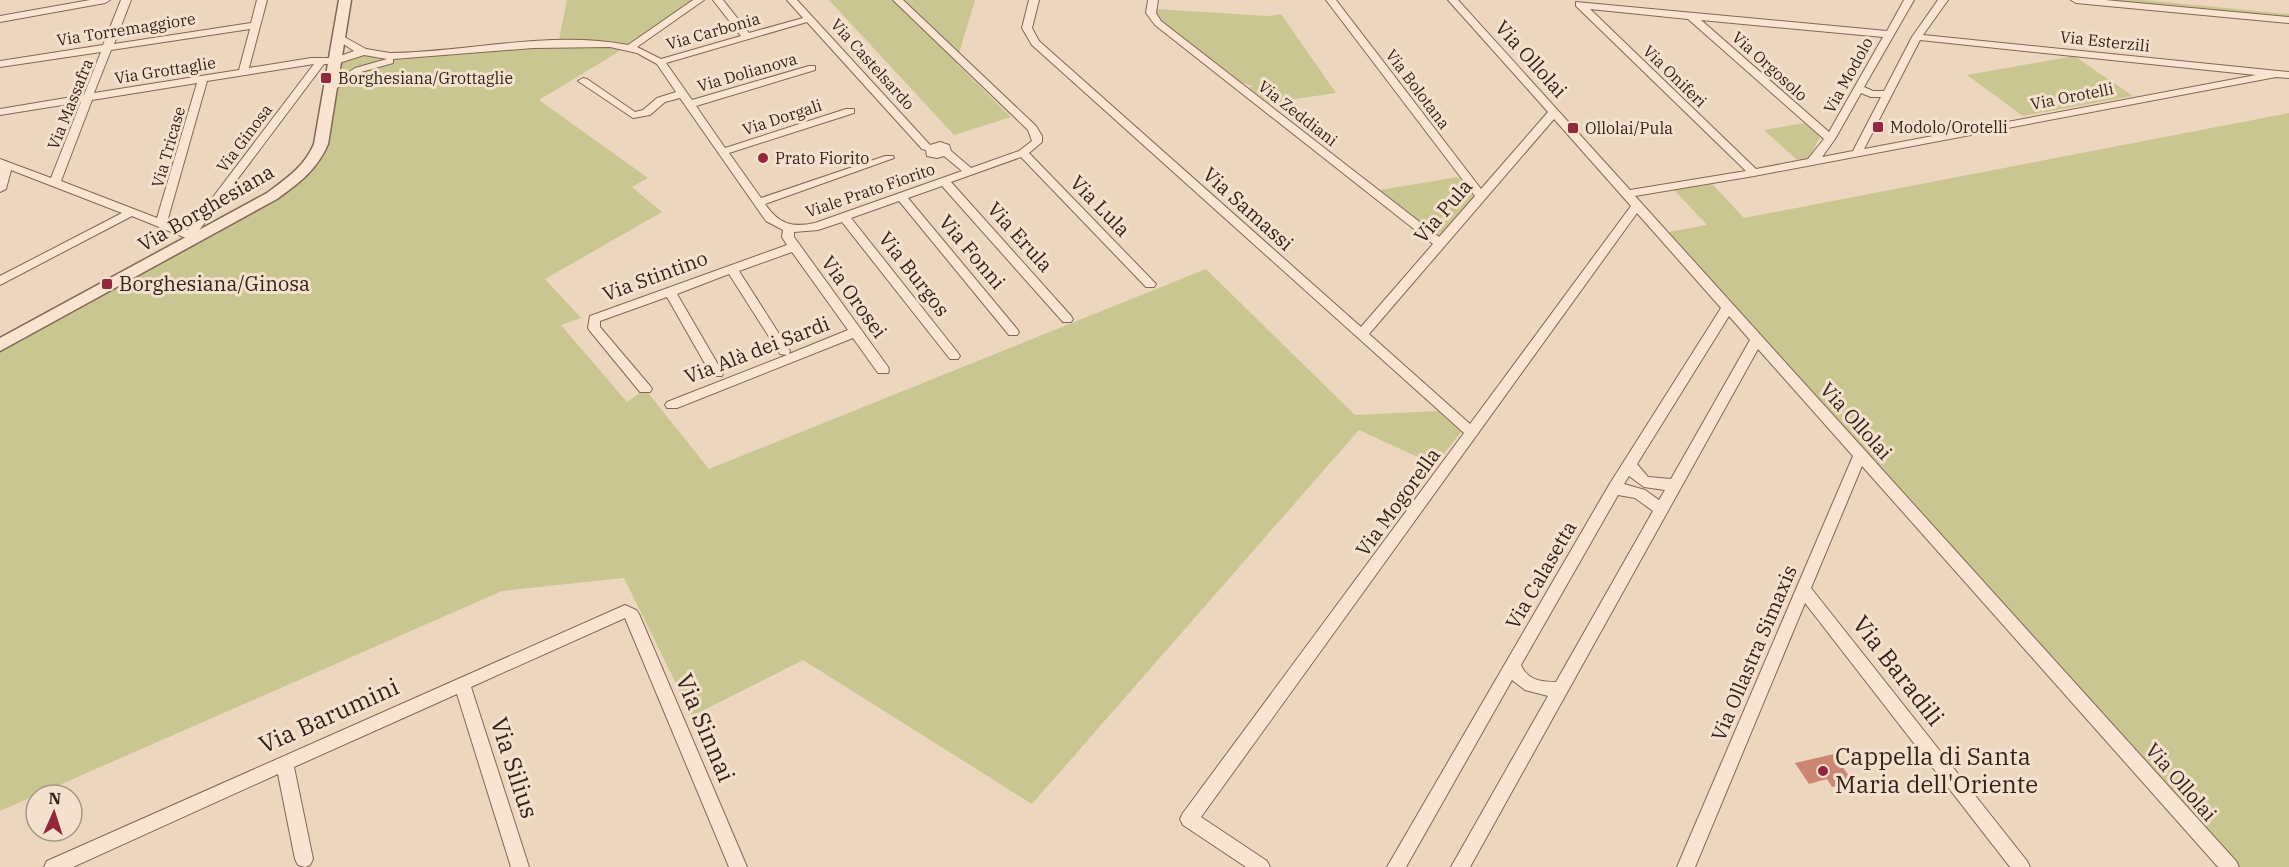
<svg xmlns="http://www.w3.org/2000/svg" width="2289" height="867" viewBox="0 0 2289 867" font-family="'IBM Plex Serif',serif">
<rect width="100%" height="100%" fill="#edd6be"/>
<path fill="#cac692" d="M 567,0 L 692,0 L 615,54 L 539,100 L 648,178 L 632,187 L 662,212 L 545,279 L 581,318 L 561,325 L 627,402 L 645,389 L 709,469 L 1206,269 L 1355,415 L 1438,411 L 1461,432 L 1435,465 L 1359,430 L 1032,804 L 803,660 L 692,716 L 624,578 L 502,591 L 0,811 L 0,345 L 245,213 L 315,158 L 336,61 L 365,53 L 413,57 L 558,45 Z
M 829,0 L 975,0 L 956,63 L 1011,117 L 954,135 Z
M 2097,0 L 2143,0 L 2289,14 L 2289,18 Z
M 1156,9 L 1268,16 L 1281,14 L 1336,93 L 1269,103 L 1249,88 L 1253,86 L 1242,83 L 1229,73 L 1241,71 L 1227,73 L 1155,16 Z
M 2074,56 L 2133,96 L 2023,116 L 1967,75 Z
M 2289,113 L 2289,867 L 2229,867 L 1860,455 L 1669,232 L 1707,225 L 1674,190 L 1712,184 L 1744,218 Z
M 1804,123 L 1820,137 L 1809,158 L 1797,160 L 1764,130 Z
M 1458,177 L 1474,196 L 1437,237 L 1380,190 Z"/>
<path fill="#cb8774" d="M 1834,754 L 1853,782 L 1832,787 L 1827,779 L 1809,784 L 1795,763 Z"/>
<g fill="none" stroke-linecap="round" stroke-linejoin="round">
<defs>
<path id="minor" d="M 90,0 L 110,0 L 105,3 L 0,22 L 0,16 Z
M 121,0 L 131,0 L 114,44 L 251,23 L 257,0 L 267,0 L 249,68 L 311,58 L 335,58 L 354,51 L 336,39 L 334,37 L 339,34 L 366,49 L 390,53 C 468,52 550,30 628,45 L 693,0 L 704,0 L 637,47 L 661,59 L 741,36 L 713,0 L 723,0 L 749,33 L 803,18 L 787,0 L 797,0 L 930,145 L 940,142 L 949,145 L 951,151 L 971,168 L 1019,151 L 1032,141 L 1028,130 L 893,0 L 903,0 L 1036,126 L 1042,136 L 1042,142 L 1029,153 L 1156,284 L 1154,287 L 1146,287 L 1021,157 L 951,182 L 1071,316 L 1073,319 L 1071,322 L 1063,322 L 942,186 L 908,198 L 1017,329 L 1019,332 L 1017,335 L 1009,335 L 899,201 L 851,218 L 958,353 L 960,356 L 958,359 L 950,359 L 842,222 L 818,230 L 794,232 L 794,237 L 888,367 L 889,370 L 888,373 L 878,373 L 853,338 L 677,408 L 667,408 L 665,405 L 667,402 L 787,355 L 780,354 L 729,274 L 677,294 L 723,373 L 722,376 L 712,376 L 667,297 L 600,321 L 600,327 L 650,386 L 652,389 L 650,392 L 640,392 L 590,331 L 588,328 L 590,316 L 787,245 L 782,237 L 783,230 L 766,221 L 680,98 L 665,102 L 650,115 L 633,118 L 578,81 L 583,78 L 587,79 L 635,112 L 643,110 L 657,98 L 676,92 L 657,64 L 637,53 L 610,47 L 533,48 L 393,59 L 393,63 L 361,72 L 331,92 L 327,91 L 327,87 L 355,68 L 387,59 L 364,55 L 336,64 L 324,64 L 197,233 L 203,237 L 201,240 L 186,238 L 132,216 L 0,285 L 0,276 L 122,213 L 11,170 L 6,189 L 0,192 L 0,159 L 51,178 L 81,102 L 0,115 L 0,109 L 84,95 L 101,52 L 0,67 L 0,61 L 103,45 ZM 807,22 L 922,149 L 926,150 L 927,156 L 937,158 L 944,156 L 962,171 L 815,223 C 791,228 779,224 765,204 L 894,158 L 893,156 L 885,156 L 761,198 L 729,153 L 854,113 L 854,109 L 846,109 L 725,148 L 696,106 L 815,70 L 815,66 L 809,66 L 692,100 L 666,63 ZM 250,29 L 239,70 L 94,93 L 111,50 ZM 314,64 L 188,230 L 167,222 L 207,81 ZM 197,83 L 157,218 L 61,181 L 92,100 ZM 792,252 L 848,330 L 789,354 L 790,351 L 739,271 Z
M 1029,0 L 1039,0 L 1032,28 L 1039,41 L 1361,327 L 1433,244 L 1155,25 L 1146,13 L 1148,0 L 1158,0 L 1156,13 L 1161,21 L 1439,237 L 1475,196 L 1326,0 L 1336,0 L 1481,189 L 1548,112 L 1448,0 L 1458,0 L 1630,190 L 1746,171 L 1576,6 L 1576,2 L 1887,31 L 1904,0 L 1914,0 L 1864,87 L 1873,91 L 1884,91 L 1912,37 L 1938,0 L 1948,0 L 1923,35 L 2289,72 L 2289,78 L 2276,77 L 1754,176 L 1635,196 L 2236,861 L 2239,867 L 2218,867 L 1862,466 L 1811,588 L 2027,861 L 2030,867 L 2010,867 L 1805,603 L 1695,867 L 1677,867 L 1853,456 L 1758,349 L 1470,867 L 1451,867 L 1548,696 L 1525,690 L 1512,680 L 1406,867 L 1387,867 L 1609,485 L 1721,308 L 1637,213 L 1201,817 L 1267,861 L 1270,867 L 1246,867 L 1183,825 L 1180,819 L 1183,813 L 1464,433 L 1032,45 L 1022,28 ZM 1590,9 L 1688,19 L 1824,139 L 1808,159 L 1756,169 ZM 1701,20 L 1883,37 L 1829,132 ZM 1920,40 L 2256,75 L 1864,149 ZM 1861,93 L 1871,97 L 1881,97 L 1853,151 L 1822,157 L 1835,139 ZM 1554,119 L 1631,206 L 1470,424 L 1369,334 ZM 1729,316 L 1750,340 L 1671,479 L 1648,477 L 1637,464 ZM 1629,476 L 1644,487 L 1665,490 L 1659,500 L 1645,490 L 1624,484 ZM 1618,495 L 1635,498 L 1653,511 L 1556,682 C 1541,682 1527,680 1521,665 Z
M 2071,0 L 2105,0 L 2289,17 L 2289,23 L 2076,3 Z
M 625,605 L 636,610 L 639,614 L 747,867 L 729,867 L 625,618 L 471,687 L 529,867 L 511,867 L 457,694 L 294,767 L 313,859 L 310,865 L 305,867 L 298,865 L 295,859 L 278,774 L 73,867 L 44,867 L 47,861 Z"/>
<path id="tertiary" d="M 339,0 L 351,0 L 328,144 C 317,170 299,183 277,199 L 0,351 L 0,338 L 267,193 C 287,178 304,167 314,144 Z"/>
</defs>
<use href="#minor" stroke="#846657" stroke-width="2"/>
<use href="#tertiary" stroke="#846657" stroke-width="3"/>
<use href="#minor" fill="#f8e4d0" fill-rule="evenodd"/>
<use href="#tertiary" fill="#f8e4d0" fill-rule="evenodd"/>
</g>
<g fill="#92283e" stroke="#f4e1cd" stroke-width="2">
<rect x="320" y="72" width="12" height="12" rx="3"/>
<rect x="1872" y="121" width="12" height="12" rx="3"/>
<rect x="1567" y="122" width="12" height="12" rx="3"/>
<circle cx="763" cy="158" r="6"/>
<rect x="101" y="278" width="12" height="12" rx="3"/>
<circle cx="1823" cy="771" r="6"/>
</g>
<g text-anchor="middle" stroke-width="6" stroke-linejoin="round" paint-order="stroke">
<g font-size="16" fill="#34231c" stroke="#f4e1cd">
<text transform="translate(126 29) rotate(-9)" y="6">Via Torremaggiore</text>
<text transform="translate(713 31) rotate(-16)" y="6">Via Carbonia</text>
<text transform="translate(2105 41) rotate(6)" y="6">Via Esterzili</text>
<text transform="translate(873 64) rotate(48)" y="6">Via Castelsardo</text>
<text transform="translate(1770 66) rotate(42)" y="6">Via Orgosolo</text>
<text transform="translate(165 70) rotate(-9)" y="6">Via Grottaglie</text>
<text transform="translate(747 72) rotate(-16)" y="6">Via Dolianova</text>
<text transform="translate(1848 75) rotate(-61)" y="6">Via Modolo</text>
<text transform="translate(1675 76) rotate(44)" y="6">Via Oniferi</text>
<text transform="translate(1418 89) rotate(53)" y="6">Via Bolotana</text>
<text transform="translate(2072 96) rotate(-11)" y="6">Via Orotelli</text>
<text transform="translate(70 104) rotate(-68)" y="6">Via Massafra</text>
<text transform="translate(1298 113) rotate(38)" y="6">Via Zeddiani</text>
<text transform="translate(782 117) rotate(-18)" y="6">Via Dorgali</text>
<text transform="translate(244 138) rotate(-53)" y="6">Via Ginosa</text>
<text transform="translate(168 147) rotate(-74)" y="6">Via Tricase</text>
<text transform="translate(870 190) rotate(-19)" y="6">Viale Prato Fiorito</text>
</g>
<g font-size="16" fill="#34231c" stroke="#f4e1cd" text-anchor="start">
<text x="338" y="84">Borghesiana/Grottaglie</text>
<text x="1890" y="133">Modolo/Orotelli</text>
<text x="1585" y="134">Ollolai/Pula</text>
<text x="775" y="164">Prato Fiorito</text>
</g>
<g font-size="20" fill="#34231c" stroke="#f4e1cd">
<text transform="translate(1531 59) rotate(48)" y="7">Via Ollolai</text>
<text transform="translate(1100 206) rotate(46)" y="7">Via Lula</text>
<text transform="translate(206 208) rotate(-30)" y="7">Via Borghesiana</text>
<text transform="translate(1248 209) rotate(42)" y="7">Via Samassi</text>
<text transform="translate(1443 211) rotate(-49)" y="7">Via Pula</text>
<text transform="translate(1020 237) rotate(48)" y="7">Via Erula</text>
<text transform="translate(972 252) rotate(50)" y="7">Via Fonni</text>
<text transform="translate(914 274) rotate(52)" y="7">Via Burgos</text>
<text transform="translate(655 276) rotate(-20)" y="7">Via Stintino</text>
<text transform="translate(854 297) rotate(54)" y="7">Via Orosei</text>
<text transform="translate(757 350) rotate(-21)" y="7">Via Alà dei Sardi</text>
<text transform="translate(1856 421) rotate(48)" y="7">Via Ollolai</text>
<text transform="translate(1398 502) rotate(-54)" y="7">Via Mogorella</text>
<text transform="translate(1541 575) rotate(-60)" y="7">Via Calasetta</text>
<text transform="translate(1754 653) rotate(-67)" y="7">Via Ollastra Simaxis</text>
<text transform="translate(2181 782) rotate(49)" y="7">Via Ollolai</text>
</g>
<g font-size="20" fill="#34231c" stroke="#f4e1cd" text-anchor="start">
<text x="119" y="291">Borghesiana/Ginosa</text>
</g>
<g font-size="24" fill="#34231c" stroke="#f4e1cd">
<text transform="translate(1898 671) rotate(52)" y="8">Via Baradili</text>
<text transform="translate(329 716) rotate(-24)" y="8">Via Barumini</text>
<text transform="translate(705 728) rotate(67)" y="8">Via Sinnai</text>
<text transform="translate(514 768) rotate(72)" y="8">Via Silius</text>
</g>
<g font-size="24" fill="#34231c" stroke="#f4e1cd" text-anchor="start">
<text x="1835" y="765">Cappella di Santa<tspan x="1835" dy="28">Maria dell'Oriente</tspan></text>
</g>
</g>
<g transform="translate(54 813) rotate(3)"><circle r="28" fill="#f4e1cd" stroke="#a79586" stroke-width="1.5"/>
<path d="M0-4.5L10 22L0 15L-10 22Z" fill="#92283e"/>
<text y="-9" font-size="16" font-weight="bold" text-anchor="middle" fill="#34231c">N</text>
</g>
</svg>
